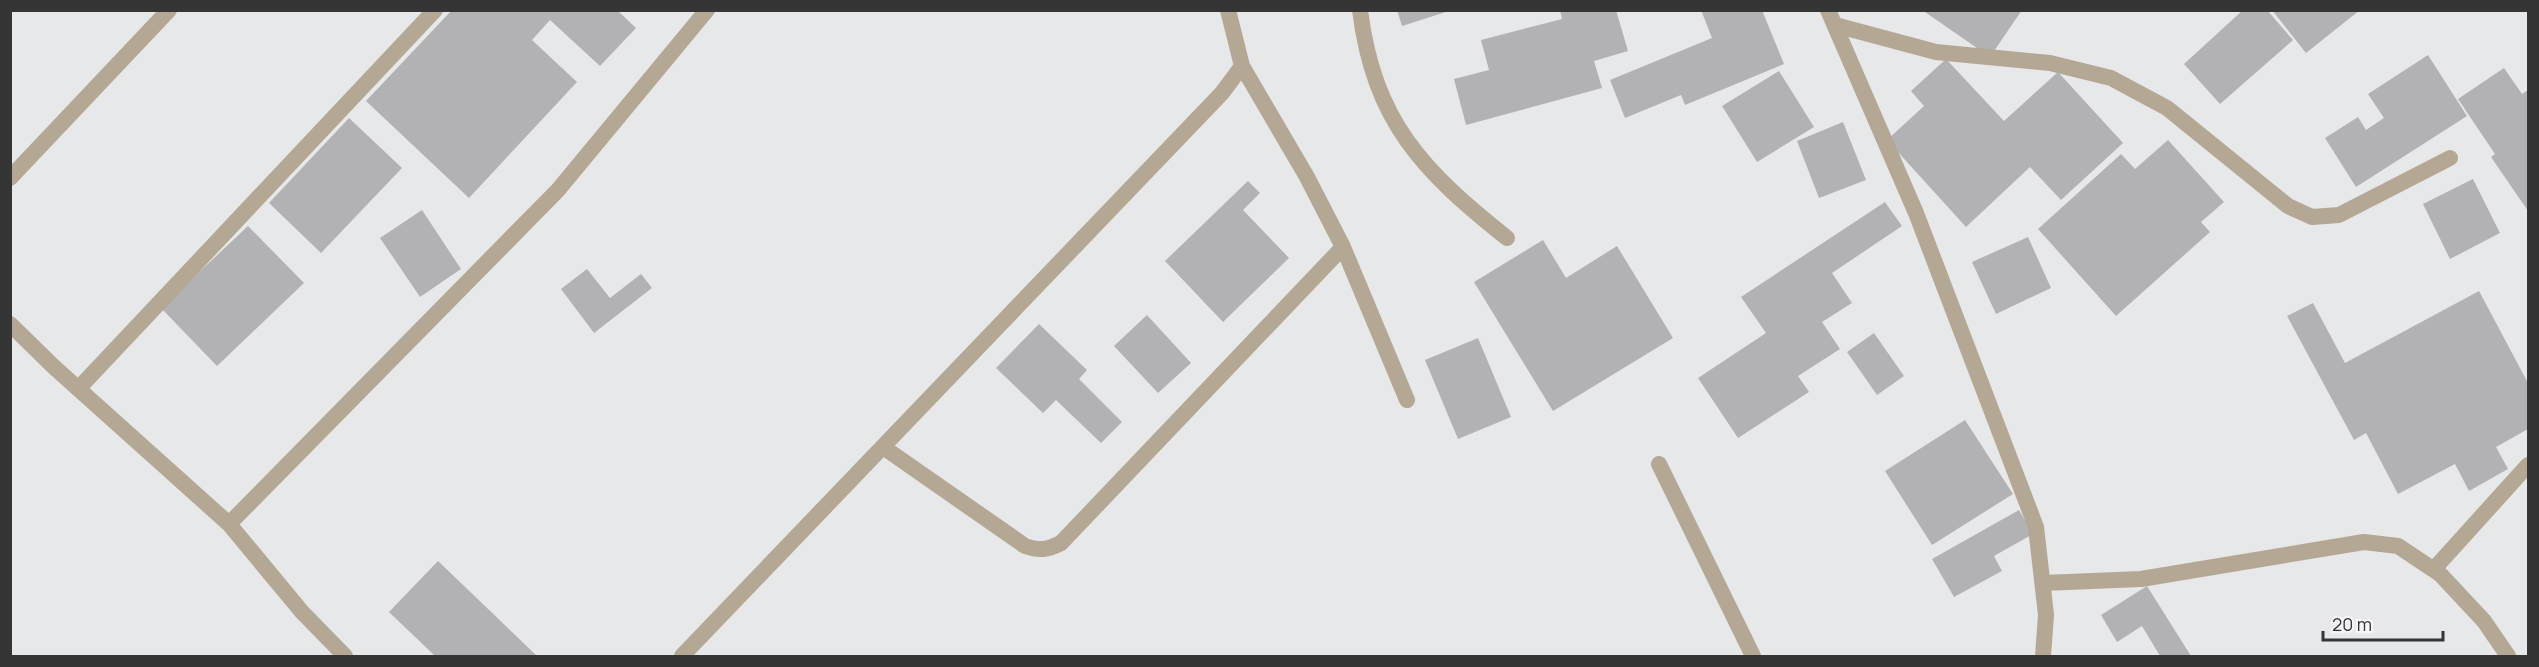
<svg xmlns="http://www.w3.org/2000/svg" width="2539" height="667" viewBox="0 0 2539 667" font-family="Manrope,sans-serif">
<rect width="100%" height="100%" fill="#e7e8ea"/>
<path fill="#b2b2b4" d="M 452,10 L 617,10 L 636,28 L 600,66 L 550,20 L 532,40 L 577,82 L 469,198 L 366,101 Z
M 1397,10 L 1449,10 L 1449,11 L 1402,26 Z
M 1560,10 L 1616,10 L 1628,51 L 1594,61 L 1602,88 L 1466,125 L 1454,79 L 1489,70 L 1481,40 L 1562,19 Z
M 1701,10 L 1762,10 L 1784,64 L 1685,105 L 1681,95 L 1625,118 L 1610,80 L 1712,38 Z
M 1922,10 L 2022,10 L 1990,57 Z
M 2243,10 L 2267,10 L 2293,40 L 2220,104 L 2184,64 Z
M 2272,10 L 2360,10 L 2306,53 Z
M 2428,55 L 2467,116 L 2356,187 L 2325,138 L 2358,117 L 2366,130 L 2384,118 L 2368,94 Z
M 1946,59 L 2004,121 L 2058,72 L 2123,143 L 2061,200 L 2030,167 L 1966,227 L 1887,140 L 1924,106 L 1911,91 Z
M 2504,68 L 2522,94 L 2528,90 L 2528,211 L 2491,157 L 2495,154 L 2458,99 Z
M 1779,71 L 1814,127 L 1757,162 L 1722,106 Z
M 349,118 L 402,168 L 321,253 L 269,203 Z
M 1843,122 L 1866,180 L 1819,198 L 1797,141 Z
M 2168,140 L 2224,202 L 2201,222 L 2210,232 L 2116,316 L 2038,229 L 2121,154 L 2135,169 Z
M 2473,179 L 2500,233 L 2450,259 L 2423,204 Z
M 1248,181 L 1260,193 L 1243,210 L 1289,258 L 1223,322 L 1165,261 Z
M 1885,202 L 1902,226 L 1832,273 L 1852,303 L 1822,322 L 1840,349 L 1798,376 L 1809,392 L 1738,438 L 1698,378 L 1766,333 L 1741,297 Z
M 422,210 L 461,269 L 420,297 L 380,238 Z
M 248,226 L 304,283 L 217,366 L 161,308 Z
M 2028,237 L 2051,288 L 1996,314 L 1972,262 Z
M 1543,240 L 1566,278 L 1617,246 L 1673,338 L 1553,411 L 1474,282 Z
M 587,269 L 610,298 L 641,274 L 652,288 L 594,333 L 561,289 Z
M 2479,291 L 2528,383 L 2528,429 L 2496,447 L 2508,469 L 2469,491 L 2455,464 L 2398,494 L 2366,433 L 2354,440 L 2287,316 L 2313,303 L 2345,363 Z
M 1147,315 L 1191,363 L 1158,393 L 1114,346 Z
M 1039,324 L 1087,370 L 1079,379 L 1122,422 L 1101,443 L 1056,400 L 1043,413 L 996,368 Z
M 1874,333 L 1904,376 L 1877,395 L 1847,352 Z
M 1478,338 L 1511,417 L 1458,439 L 1425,360 Z
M 1965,420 L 2013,494 L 1932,545 L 1885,471 Z
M 2019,510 L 2033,534 L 1994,556 L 2002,571 L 1954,597 L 1932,559 Z
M 438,561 L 537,656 L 435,656 L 389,612 Z
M 2147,586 L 2191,656 L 2160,656 L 2142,626 L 2117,642 L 2101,615 Z"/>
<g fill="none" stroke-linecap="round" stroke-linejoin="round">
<path stroke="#b4a793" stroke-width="16" d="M 1228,10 L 1242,66 L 1307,177 L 1343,247 L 1407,400
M 1360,10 C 1374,122 1423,171 1507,238
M 1828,10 L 1916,213 L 2036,527 L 2046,615 L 2043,656
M 1835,25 L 1936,52 L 2050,63 L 2111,78 L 2167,108 L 2288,206 L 2312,217 L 2339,215 L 2450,158
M 10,178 L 169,10
M 10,324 L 54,367 L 229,524 L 558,190 L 707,10
M 78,389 L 435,10
M 883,447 L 1025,546 C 1040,551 1047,550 1061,543 L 1343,247
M 1659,464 L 1753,656
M 229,524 L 302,612 L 345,656
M 2434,569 L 2528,465
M 2043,583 L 2141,579 L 2364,542 L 2398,546 L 2440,574 L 2484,621 L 2508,656
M 682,656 L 1222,93 L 1242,66"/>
</g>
<rect width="2539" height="667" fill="none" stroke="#353536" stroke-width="24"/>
<path d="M2323 631v9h120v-9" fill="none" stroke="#353536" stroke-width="3"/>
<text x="2332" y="631" font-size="18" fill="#353536" stroke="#f5f5f8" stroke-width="4.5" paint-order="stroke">20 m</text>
</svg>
